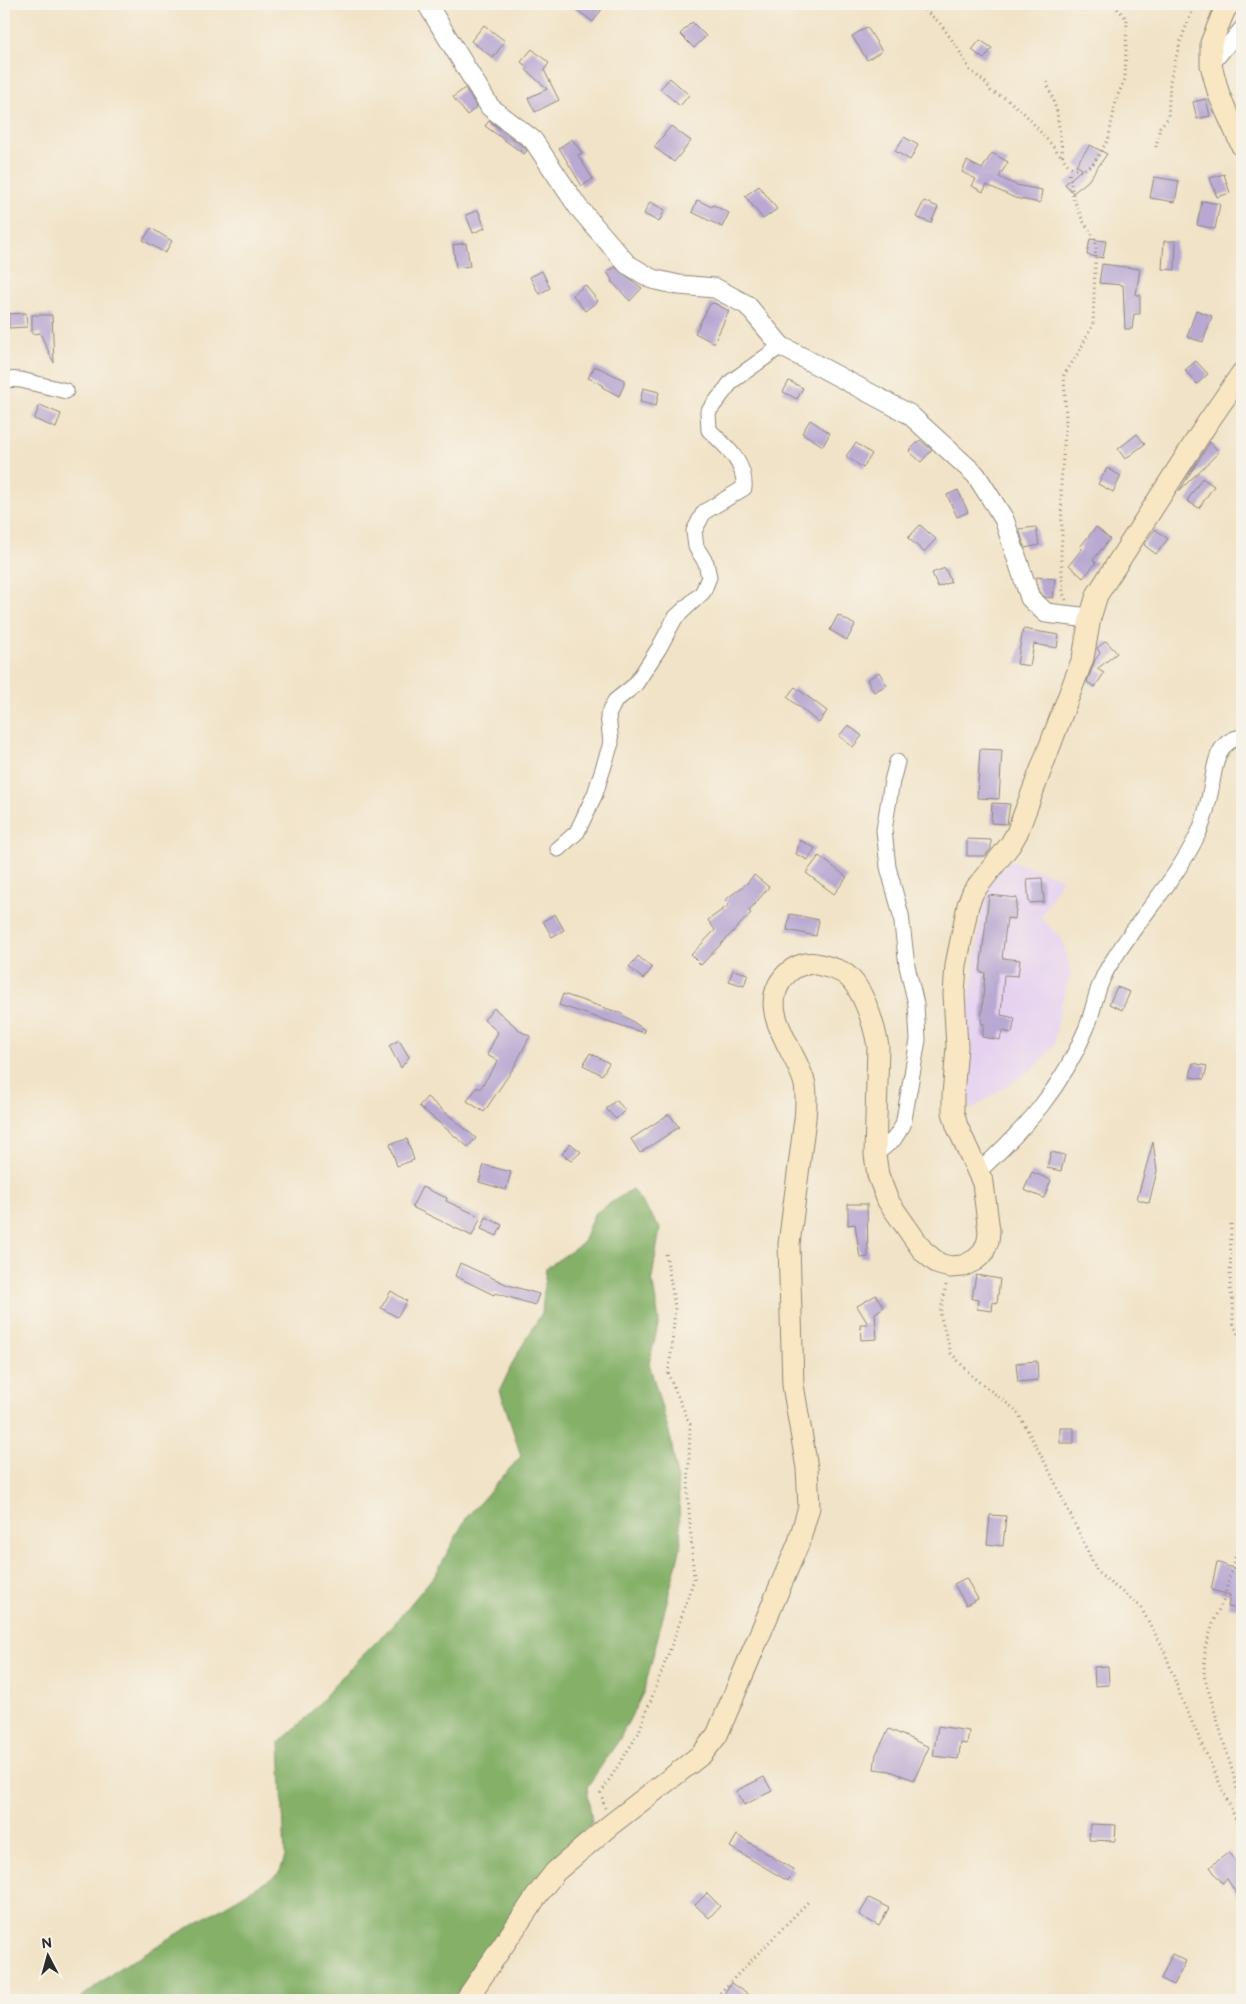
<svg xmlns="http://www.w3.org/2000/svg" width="1246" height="2004" viewBox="0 0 1246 2004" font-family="'Balsamiq Sans',sans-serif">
<rect width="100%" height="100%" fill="#f7f3e8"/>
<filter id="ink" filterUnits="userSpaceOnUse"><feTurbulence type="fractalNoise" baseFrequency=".02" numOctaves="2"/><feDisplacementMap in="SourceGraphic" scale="10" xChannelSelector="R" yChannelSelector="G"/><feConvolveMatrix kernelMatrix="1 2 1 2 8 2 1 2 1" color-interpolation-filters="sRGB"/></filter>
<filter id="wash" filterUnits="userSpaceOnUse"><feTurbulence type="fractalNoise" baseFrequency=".0096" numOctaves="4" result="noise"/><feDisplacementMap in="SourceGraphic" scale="20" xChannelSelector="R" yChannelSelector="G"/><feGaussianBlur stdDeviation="1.12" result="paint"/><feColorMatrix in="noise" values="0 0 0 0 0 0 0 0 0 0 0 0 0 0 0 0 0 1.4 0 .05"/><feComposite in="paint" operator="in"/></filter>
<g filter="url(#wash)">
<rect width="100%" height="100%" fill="#f1e3c7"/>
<path fill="#e6d2f0" d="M 1009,861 L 1062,878 L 1041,917 L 1063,941 L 1071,973 L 1061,1005 L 1054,1046 L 1036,1067 L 970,1110 L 964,1027 L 973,980 L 985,884 Z"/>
<path fill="#84b067" stroke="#586e49" d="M 632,1189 L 660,1228 L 652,1278 L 659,1321 L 649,1363 L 671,1440 L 678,1485 L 681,1546 L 644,1691 L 619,1740 L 587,1787 L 592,1823 L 563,1848 L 516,1907 L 453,2000 L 78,2000 L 118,1969 L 279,1874 L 285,1857 L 280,1742 L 305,1719 L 347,1671 L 395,1623 L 437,1572 L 466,1518 L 521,1456 L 500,1390 L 516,1356 L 542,1313 L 546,1268 L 582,1244 L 594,1214 Z"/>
<g id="blocks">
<path fill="#b8a8d2" d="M 569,4 L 595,4 L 602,9 L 593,22 Z
M 692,22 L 706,36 L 694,48 L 680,34 Z
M 484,25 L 505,41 L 493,58 L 471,41 Z
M 867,27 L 882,51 L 867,60 L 852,36 Z
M 980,40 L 992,48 L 984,59 L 972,50 Z
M 532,49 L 549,63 L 544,70 L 559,100 L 535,112 L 528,98 L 547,89 L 526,70 L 528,68 L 521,62 Z
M 670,78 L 689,95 L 680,106 L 660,89 Z
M 465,88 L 477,107 L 467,115 L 453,97 Z
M 1206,99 L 1210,116 L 1197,119 L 1193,102 Z
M 489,121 L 525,148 L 527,151 L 524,154 L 485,126 Z
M 671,126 L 691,141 L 674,162 L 654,147 Z
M 904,137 L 918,145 L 910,160 L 895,151 Z
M 572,139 L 582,153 L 578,155 L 593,179 L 582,186 L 559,148 Z
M 1090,145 L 1107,154 L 1088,181 L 1073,193 L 1065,184 L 1082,169 L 1076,165 Z
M 992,153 L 1008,162 L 999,177 L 1016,185 L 1042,190 L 1040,203 L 1015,198 L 987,185 L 983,192 L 972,186 L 976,179 L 962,172 L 967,161 L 982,169 Z
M 1224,174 L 1230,193 L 1217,197 L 1210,178 Z
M 1154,177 L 1179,181 L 1175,202 L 1150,198 Z
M 759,186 L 777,209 L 763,219 L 745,196 Z
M 697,200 L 712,207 L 713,205 L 729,213 L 722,227 L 692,212 Z
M 924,201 L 938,207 L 931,223 L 916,217 Z
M 1202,201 L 1220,204 L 1215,229 L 1197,225 Z
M 650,202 L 665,210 L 659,222 L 644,214 Z
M 478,210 L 485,228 L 473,233 L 466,215 Z
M 151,228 L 172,241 L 165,253 L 143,240 Z
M 1090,239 L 1106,241 L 1103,258 L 1087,255 Z
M 1164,241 L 1176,241 L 1175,270 L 1162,269 Z
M 466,243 L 470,266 L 456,268 L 453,245 Z
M 1102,264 L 1140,269 L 1136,295 L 1140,295 L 1140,314 L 1134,314 L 1132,329 L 1125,329 L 1123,285 L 1099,283 Z
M 615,267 L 642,288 L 630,301 L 611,281 L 612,280 L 607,272 Z
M 542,271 L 550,288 L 539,294 L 530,277 Z
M 585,285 L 598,301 L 585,311 L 573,295 Z
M 714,303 L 729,311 L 714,343 L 695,333 L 710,304 Z
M 1196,310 L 1212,316 L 1203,342 L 1187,337 Z
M 26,313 L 27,327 L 9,328 L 8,314 Z
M 32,315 L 52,315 L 54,363 L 40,333 L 32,334 Z
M 1196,361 L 1208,374 L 1197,384 L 1185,370 Z
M 595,366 L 624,380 L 624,385 L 619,396 L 602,387 L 603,385 L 588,378 Z
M 789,381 L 803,388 L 797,399 L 783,392 Z
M 643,388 L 659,392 L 656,406 L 640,402 Z
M 40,405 L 61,414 L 56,428 L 34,419 Z
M 810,420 L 830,433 L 823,446 L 802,433 Z
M 1137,434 L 1145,444 L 1125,459 L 1118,449 Z
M 920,440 L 932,450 L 921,462 L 909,451 Z
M 1210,442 L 1219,452 L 1179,491 Z
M 856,443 L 872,454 L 863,468 L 846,456 Z
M 1107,468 L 1121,476 L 1113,492 L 1098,484 Z
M 1202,478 L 1214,486 L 1199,508 L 1187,501 Z
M 958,490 L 968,512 L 957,517 L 947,495 Z
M 920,525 L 936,539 L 924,552 L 908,538 Z
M 1036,527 L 1039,545 L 1025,548 L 1019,529 Z
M 1096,527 L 1110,539 L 1093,560 L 1096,563 L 1083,578 L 1069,565 L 1082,549 L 1080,547 Z
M 1155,529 L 1168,539 L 1156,554 L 1144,545 Z
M 945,568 L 951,582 L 938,587 L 932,573 Z
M 1036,577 L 1055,579 L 1053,598 L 1045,597 L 1040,592 Z
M 838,615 L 855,625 L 847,640 L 830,630 Z
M 1023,629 L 1059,635 L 1057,648 L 1034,644 L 1030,666 L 1017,664 Z
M 1106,641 L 1117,653 L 1097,669 L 1104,673 L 1095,687 L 1087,682 L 1095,660 L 1100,653 L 1097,648 Z
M 879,672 L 887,685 L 874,692 L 867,680 Z
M 795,687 L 827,711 L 819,723 L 787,697 Z
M 848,725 L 862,736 L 853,747 L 839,736 Z
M 980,749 L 1002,750 L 999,799 L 977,798 Z
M 992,803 L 1010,804 L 1007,824 L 991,823 Z
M 967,839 L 991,840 L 991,849 L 985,856 L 967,856 Z
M 800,840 L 815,848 L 808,860 L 796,854 Z
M 819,856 L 847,877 L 834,894 L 806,873 Z
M 754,875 L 769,887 L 749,911 L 751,913 L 701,965 L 691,955 L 715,930 L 708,920 L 729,905 L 725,900 L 747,883 Z
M 1042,878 L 1044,902 L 1029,903 L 1027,879 Z
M 989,895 L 1017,898 L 1015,919 L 1007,918 L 1002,958 L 1020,960 L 1018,976 L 1004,975 L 1001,1015 L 1015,1018 L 1012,1033 L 1002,1031 L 1000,1040 L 982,1037 L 984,1024 L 981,1023 L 985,973 L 980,972 Z
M 555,914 L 564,930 L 552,937 L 543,921 Z
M 790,914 L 819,920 L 816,936 L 787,930 Z
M 638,956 L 652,968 L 643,979 L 629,967 Z
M 733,970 L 748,974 L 744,986 L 729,981 Z
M 1117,987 L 1130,992 L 1122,1010 L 1109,1004 Z
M 563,994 L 620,1013 L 645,1030 L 644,1033 L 559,1005 Z
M 494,1008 L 522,1032 L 530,1036 L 514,1067 L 484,1112 L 467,1101 L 477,1087 L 480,1089 L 498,1061 L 487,1055 L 498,1032 L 484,1020 Z
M 399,1040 L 409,1057 L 401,1068 L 389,1046 Z
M 590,1053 L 609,1063 L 602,1075 L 583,1065 Z
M 1193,1063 L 1207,1066 L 1204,1079 L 1190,1077 Z
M 427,1097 L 476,1138 L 468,1147 L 419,1106 Z
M 616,1100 L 625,1110 L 616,1119 L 606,1109 Z
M 669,1114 L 679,1127 L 640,1153 L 631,1139 Z
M 407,1139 L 414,1160 L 397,1166 L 390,1144 Z
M 1153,1142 L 1157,1171 L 1149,1203 L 1137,1199 Z
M 570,1143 L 581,1152 L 571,1161 L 562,1154 Z
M 1051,1152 L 1065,1155 L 1061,1171 L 1047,1168 Z
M 484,1165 L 511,1172 L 506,1190 L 479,1182 Z
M 1032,1172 L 1051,1180 L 1044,1198 L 1024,1190 Z
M 422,1187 L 447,1198 L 446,1201 L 481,1217 L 472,1236 L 412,1207 Z
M 848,1204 L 867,1204 L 868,1257 L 860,1258 L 855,1224 L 848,1225 Z
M 486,1217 L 502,1225 L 497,1236 L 481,1229 Z
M 460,1263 L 508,1285 L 539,1294 L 535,1305 L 495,1293 L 494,1295 L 455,1276 Z
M 976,1275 L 1000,1279 L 997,1303 L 993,1302 L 992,1311 L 977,1309 L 978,1300 L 972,1299 Z
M 391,1291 L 407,1301 L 397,1317 L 381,1308 Z
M 876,1295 L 884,1307 L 875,1313 L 877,1339 L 861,1340 L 860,1324 L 868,1324 L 857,1306 Z
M 1037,1361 L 1038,1380 L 1018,1382 L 1016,1363 Z
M 1060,1428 L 1074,1428 L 1074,1443 L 1060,1443 Z
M 990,1515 L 1006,1516 L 1003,1546 L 987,1544 Z
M 1217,1562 L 1235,1569 L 1236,1567 L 1242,1567 L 1242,1609 L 1228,1607 L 1230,1595 L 1211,1590 Z
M 966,1578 L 978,1599 L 966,1605 L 954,1584 Z
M 1108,1666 L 1109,1685 L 1095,1686 L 1094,1667 Z
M 938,1726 L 969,1731 L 967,1744 L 961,1743 L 958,1759 L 933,1756 Z
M 889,1729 L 929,1747 L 914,1780 L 890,1771 L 874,1769 L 876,1754 Z
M 764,1777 L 772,1791 L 744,1805 L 736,1791 Z
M 1090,1824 L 1116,1825 L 1115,1841 L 1089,1840 Z
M 737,1835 L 794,1870 L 788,1881 L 730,1847 Z
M 1229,1852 L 1242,1869 L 1242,1902 L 1227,1879 L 1222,1883 L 1210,1867 Z
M 707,1893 L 720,1906 L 709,1918 L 695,1905 Z
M 869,1898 L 889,1908 L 879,1926 L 859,1915 Z
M 1172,1954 L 1186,1961 L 1174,1985 L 1161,1979 Z
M 731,1983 L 756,2000 L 720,2000 Z"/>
</g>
</g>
<g filter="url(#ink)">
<use href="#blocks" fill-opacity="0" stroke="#8e8779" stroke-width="1"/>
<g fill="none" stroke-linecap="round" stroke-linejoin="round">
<defs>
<path id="minor" d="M 1211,65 L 1242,28
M 4,379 L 21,380 L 66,391
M 558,849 L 577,832 L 595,794 L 611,743 L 608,715 L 615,701 L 635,685 L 659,648 L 675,618 L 703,592 L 709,577 L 706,563 L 696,547 L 694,531 L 704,512 L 744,488 C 746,463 726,446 709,430 L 708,412 L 732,381 L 781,346
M 875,1155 L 894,1139 L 903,1125 L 918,1040 L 916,1004 L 907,966 L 901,915 L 888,867 L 884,830 L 892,781 L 897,762
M 978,1172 C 1026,1128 1062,1088 1087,1027 C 1093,1012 1095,995 1102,980 C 1105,972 1110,964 1115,957 C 1141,915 1177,879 1198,834 C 1204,823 1207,807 1210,794 C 1215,772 1213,741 1242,737"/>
<path id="tertiary" d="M 427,4 L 490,107 L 533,140 L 578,207 L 627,264 L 652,279 L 679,285 L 715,288 L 747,305 L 781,346 L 909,414 L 976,475 L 1004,519 L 1030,598 L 1046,613 L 1090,618"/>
<path id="secondary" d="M 1230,4 L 1225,9 L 1211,43 L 1211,65 L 1219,95 L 1242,146
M 466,2000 L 538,1894 L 555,1872 L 609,1826 L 702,1754 L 717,1735 L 799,1542 L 809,1507 L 807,1468 L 793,1385 L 789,1244 L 805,1119 C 806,1108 807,1096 805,1085 C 798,1052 756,1012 783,978 C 791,968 803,962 816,964 C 825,966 834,968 842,972 C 862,983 874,1024 878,1046 L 875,1155 L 878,1175 L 888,1201 L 923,1251 L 939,1264 L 950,1267 L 963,1266 L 975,1260 L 983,1253 L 988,1241 L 989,1231 L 983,1183 L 957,1126 L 953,1112 L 953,1095 L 957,1047 L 954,994 L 956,965 L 968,905 L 973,892 L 1010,845 L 1017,833 L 1083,658 L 1090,618 L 1097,595 L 1206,425 L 1242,373"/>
</defs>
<use href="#minor" stroke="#8e8779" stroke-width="17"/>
<use href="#tertiary" stroke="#8e8779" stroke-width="21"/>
<use href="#secondary" stroke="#8e8779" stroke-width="23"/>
<path stroke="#8e8779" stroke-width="3" stroke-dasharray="1 4" stroke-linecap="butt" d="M 917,4 L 939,22 L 957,47 L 970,70 L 986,83 L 991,91 L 1008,100 L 1025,114 L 1063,158
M 1047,82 L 1057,112 L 1063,158 L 1069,166 L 1081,171 L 1093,164 L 1108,140 L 1117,97 L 1125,79 L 1127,19 L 1113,4
M 1156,147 L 1160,127 L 1168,118 L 1170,81 L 1180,42 L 1195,4
M 1066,600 L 1063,593 L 1061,552 L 1062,537 L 1061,483 L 1066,418 L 1064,375 L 1079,352 L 1093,324 L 1096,240 L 1083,221 L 1074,200 L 1069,173 L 1069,166
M 1231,1224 L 1230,1288 L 1233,1302 L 1233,1322 L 1242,1345
M 946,1285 L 940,1314 L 951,1353 L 974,1378 L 1017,1411 L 1050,1472 L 1098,1573 L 1140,1606 L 1164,1650 L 1182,1700 L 1242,1833
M 1242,1544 L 1236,1554 L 1223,1601 L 1215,1617 L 1205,1648 L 1204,1675 L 1236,1784 L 1242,1828
M 605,1808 L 601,1793 L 638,1734 L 674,1639 L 694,1579 L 688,1496 L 690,1424 L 668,1374 L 672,1347 L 675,1307 L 666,1254
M 713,2000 L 808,1902"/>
<use href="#minor" stroke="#fff" stroke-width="15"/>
<use href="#tertiary" stroke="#fff" stroke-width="19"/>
<use href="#secondary" stroke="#f9e7c3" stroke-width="21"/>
</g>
</g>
<rect width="1246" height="2004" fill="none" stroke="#f7f3e8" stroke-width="20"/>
<g transform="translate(48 1956) rotate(354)" stroke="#f7f3e8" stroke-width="4" paint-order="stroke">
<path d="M0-4L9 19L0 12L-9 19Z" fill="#2b2b2b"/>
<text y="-8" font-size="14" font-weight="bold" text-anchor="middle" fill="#2b2b2b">N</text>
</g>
</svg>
